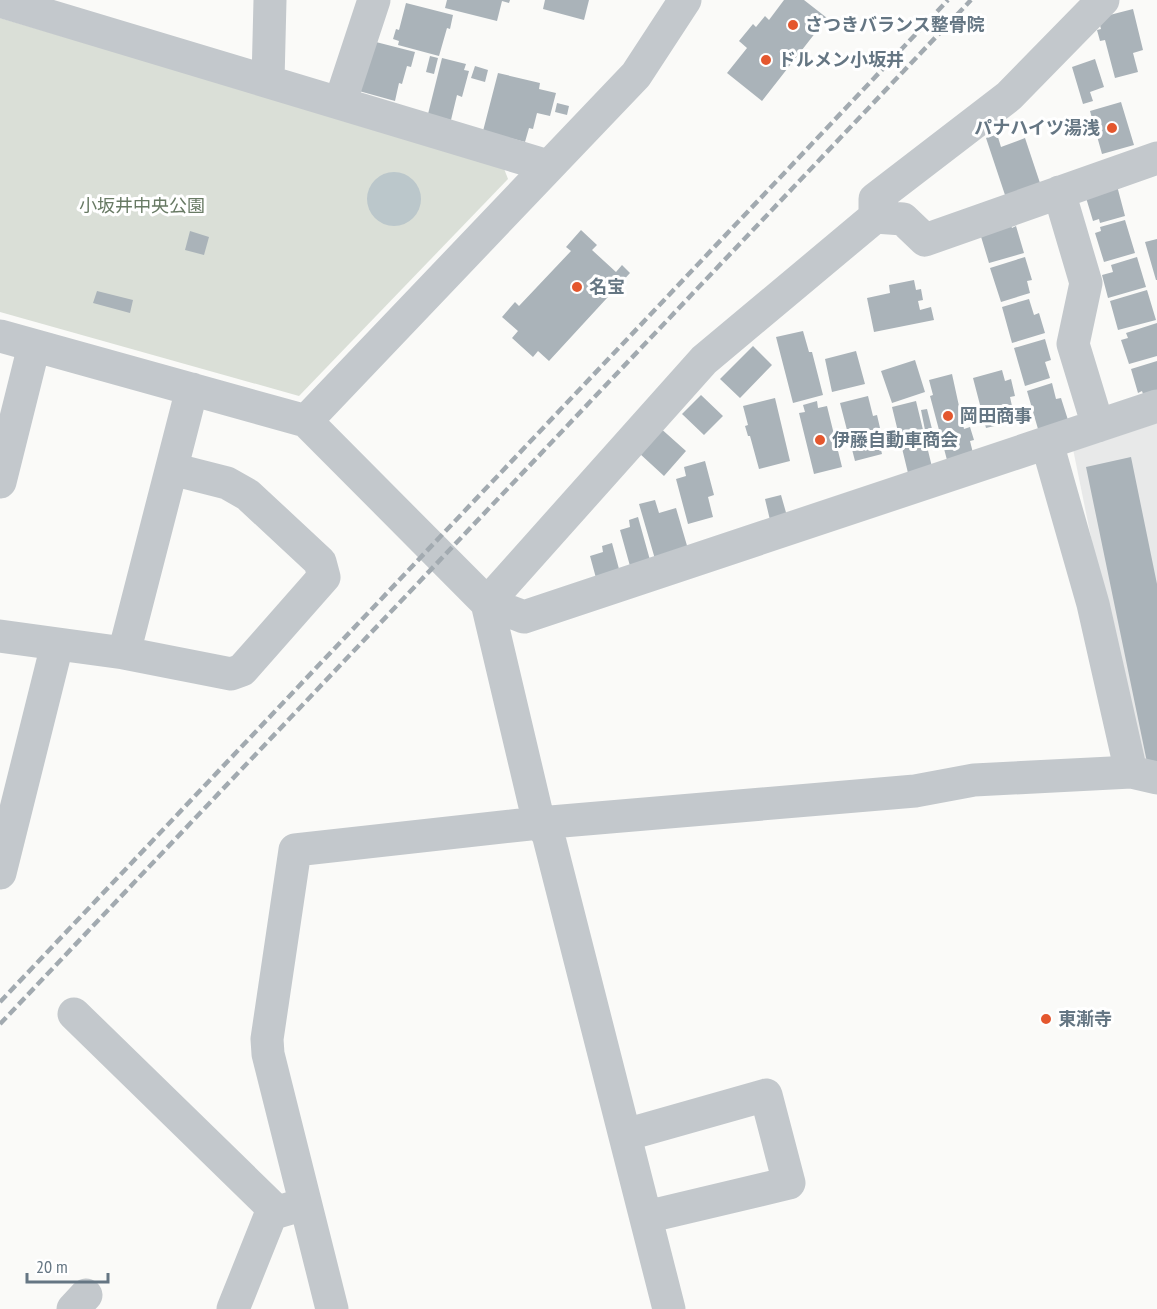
<svg xmlns="http://www.w3.org/2000/svg" width="1157" height="1309" viewBox="0 0 1157 1309" font-family="'PT Sans Narrow','Noto Sans JP',sans-serif">
<rect width="100%" height="100%" fill="#fafaf8"/>
<path fill="#e8e9e9" d="M 1157,417 L 1157,779 L 1140,778 L 1072,444 Z"/>
<path fill="#dadfd7" d="M 0,18 L 503,166 L 508,179 L 299,396 L 0,312 Z"/>
<path fill="#bbc7cb" d="M367 199a27 27 0 1 1 54 0a27 27 0 1 1-54 0Z"/>
<path fill="#aab3b9" d="M 447,0 L 510,0 L 509,3 L 502,1 L 497,21 L 445,8 Z
M 545,0 L 589,0 L 584,20 L 543,9 Z
M 784,0 L 804,0 L 827,18 L 762,101 L 727,73 L 747,48 L 739,41 L 753,24 L 756,27 L 765,16 L 769,20 Z
M 406,3 L 453,15 L 450,29 L 447,28 L 439,56 L 398,45 L 399,41 L 393,39 L 396,29 L 399,30 Z
M 1133,9 L 1143,50 L 1133,53 L 1138,72 L 1115,78 L 1105,40 L 1100,41 L 1097,30 L 1101,29 L 1098,18 Z
M 372,41 L 415,52 L 411,67 L 407,66 L 402,84 L 399,83 L 395,101 L 359,91 Z
M 430,56 L 438,58 L 434,74 L 426,72 Z
M 442,58 L 466,64 L 464,70 L 469,71 L 462,97 L 457,95 L 451,120 L 428,114 Z
M 1095,59 L 1104,87 L 1090,92 L 1093,101 L 1083,104 L 1072,67 Z
M 475,66 L 488,70 L 485,82 L 471,78 Z
M 498,73 L 540,83 L 539,89 L 556,93 L 550,116 L 537,113 L 533,129 L 529,128 L 525,142 L 483,131 Z
M 1121,102 L 1134,145 L 1102,154 L 1090,111 Z
M 557,103 L 569,106 L 567,115 L 555,112 Z
M 997,134 L 1001,147 L 1025,138 L 1041,186 L 1006,198 L 986,138 Z
M 1116,182 L 1125,216 L 1100,223 L 1099,219 L 1093,221 L 1084,191 Z
M 1125,220 L 1135,253 L 1104,262 L 1095,233 L 1101,231 L 1100,227 Z
M 1009,221 L 1012,228 L 1016,226 L 1024,253 L 989,263 L 979,230 Z
M 581,230 L 597,245 L 592,250 L 616,272 L 622,265 L 630,273 L 549,361 L 538,351 L 533,357 L 512,338 L 518,331 L 502,317 L 515,302 L 519,306 L 571,251 L 566,247 Z
M 190,231 L 209,237 L 204,255 L 185,250 Z
M 1157,239 L 1157,280 L 1156,280 L 1145,242 Z
M 1025,257 L 1032,280 L 1027,281 L 1030,293 L 1001,302 L 990,268 Z
M 1137,257 L 1146,287 L 1108,298 L 1102,275 L 1113,272 L 1111,265 Z
M 914,280 L 916,290 L 921,289 L 923,300 L 918,301 L 920,310 L 931,307 L 934,320 L 874,332 L 867,298 L 890,293 L 889,285 Z
M 1147,290 L 1156,320 L 1118,330 L 1110,301 Z
M 97,291 L 133,300 L 130,313 L 93,303 Z
M 1029,299 L 1034,315 L 1039,313 L 1045,333 L 1012,343 L 1002,307 Z
M 1157,323 L 1157,356 L 1129,364 L 1121,340 L 1128,338 L 1126,333 Z
M 803,331 L 809,352 L 812,352 L 823,395 L 793,403 L 776,337 Z
M 1045,339 L 1051,360 L 1045,362 L 1050,378 L 1025,386 L 1014,348 Z
M 753,346 L 772,365 L 740,398 L 720,379 Z
M 856,351 L 865,384 L 832,392 L 825,359 Z
M 915,360 L 925,392 L 892,403 L 881,371 Z
M 1157,361 L 1157,394 L 1144,397 L 1142,391 L 1138,393 L 1131,369 Z
M 1002,370 L 1005,381 L 1011,379 L 1015,396 L 1010,397 L 1012,406 L 1007,407 L 1011,422 L 986,428 L 973,378 Z
M 952,374 L 964,429 L 970,427 L 974,440 L 970,441 L 973,453 L 947,460 L 930,396 L 933,395 L 929,380 Z
M 1052,383 L 1056,399 L 1061,398 L 1068,420 L 1038,429 L 1027,391 Z
M 701,395 L 723,416 L 704,435 L 682,414 Z
M 868,396 L 873,416 L 877,415 L 880,428 L 876,429 L 882,454 L 855,461 L 840,403 Z
M 775,398 L 790,461 L 759,469 L 750,436 L 748,436 L 745,426 L 748,425 L 743,406 Z
M 817,401 L 818,408 L 827,406 L 842,467 L 814,474 L 799,413 L 805,412 L 803,405 Z
M 916,401 L 932,467 L 908,473 L 892,407 Z
M 927,409 L 933,433 L 926,435 L 921,410 Z
M 658,426 L 686,451 L 664,476 L 639,453 Z
M 1131,457 L 1157,584 L 1157,765 L 1148,767 L 1086,467 Z
M 705,461 L 714,495 L 708,497 L 713,517 L 688,524 L 676,479 L 686,476 L 684,467 Z
M 781,495 L 787,516 L 770,520 L 765,499 Z
M 655,500 L 659,513 L 676,508 L 688,549 L 655,559 L 639,504 Z
M 638,517 L 650,560 L 630,566 L 620,530 L 630,527 L 629,520 Z
M 612,543 L 619,569 L 596,578 L 590,556 L 603,552 L 602,546 Z"/>
<g fill="none" stroke-linecap="round" stroke-linejoin="round">
<path stroke="#c3c8cc" stroke-width="33" d="M 0,1 L 548,166
M 268,81 L 270,0
M 340,103 L 374,0
M 1059,192 L 1086,283 L 1073,344 L 1098,426
M 875,217 L 875,199 L 1009,96 L 1103,0
M 0,336 L 306,421 L 487,603 L 524,617 L 1157,406
M 306,421 L 636,75 L 685,0
M 1047,443 L 1093,604 L 1131,772
M 0,482 L 34,346
M 0,636 L 124,653 L 231,674 L 242,670 L 324,577 L 320,562 L 248,495 L 227,483 L 172,469
M 124,653 L 192,389
M 0,873 L 57,645
M 74,1014 L 271,1206 L 271,1214
M 625,1135 L 766,1095 L 789,1183 L 646,1217
M 73,1309 L 86,1295
M 233,1309 L 271,1214 L 291,1208
M 332,1309 L 268,1054 L 267,1039 L 295,850 L 539,823 L 915,791 L 974,780 L 1131,772 L 1157,778
M 669,1309 L 548,834 L 539,823 L 487,603 L 704,360 L 875,217 L 903,219 L 925,240 L 1157,158"/>
<path stroke="#a2aab0" stroke-width="4.5" stroke-dasharray="9 4.5" stroke-linecap="butt" d="M 0,1002 L 948,0
M 0,1024 L 971,0"/>
</g>
<g fill="#e4572e" stroke="#fff" stroke-width="2">
<circle cx="793" cy="25" r="6"/>
<circle cx="766" cy="60" r="6"/>
<circle cx="1112" cy="128" r="6"/>
<circle cx="577" cy="287" r="6"/>
<circle cx="948" cy="416" r="6"/>
<circle cx="820" cy="440" r="6"/>
<circle cx="1046" cy="1019" r="6"/>
</g>
<g text-anchor="middle" stroke-width="6" stroke-linejoin="round" paint-order="stroke">
<g font-size="18" font-weight="bold" fill="#657683" stroke="#fff" text-anchor="start">
<text x="805" y="31">さつきバランス整骨院</text>
<text x="778" y="66">ドルメン小坂井</text>
<text x="1100" y="134" text-anchor="end">パナハイツ湯浅</text>
<text x="589" y="293">名宝</text>
<text x="960" y="422">岡田商事</text>
<text x="832" y="446">伊藤自動車商会</text>
<text x="1058" y="1025">東漸寺</text>
</g>
<g font-size="18" fill="#687a64" stroke="#fff">
<text x="142" y="212">小坂井中央公園</text>
</g>
</g>
<path d="M27 1273v9h81v-9" fill="none" stroke="#657683" stroke-width="3"/>
<text x="36" y="1273" font-size="18" fill="#657683" stroke="#ffffff" stroke-width="4.5" paint-order="stroke">20 m</text>
</svg>
